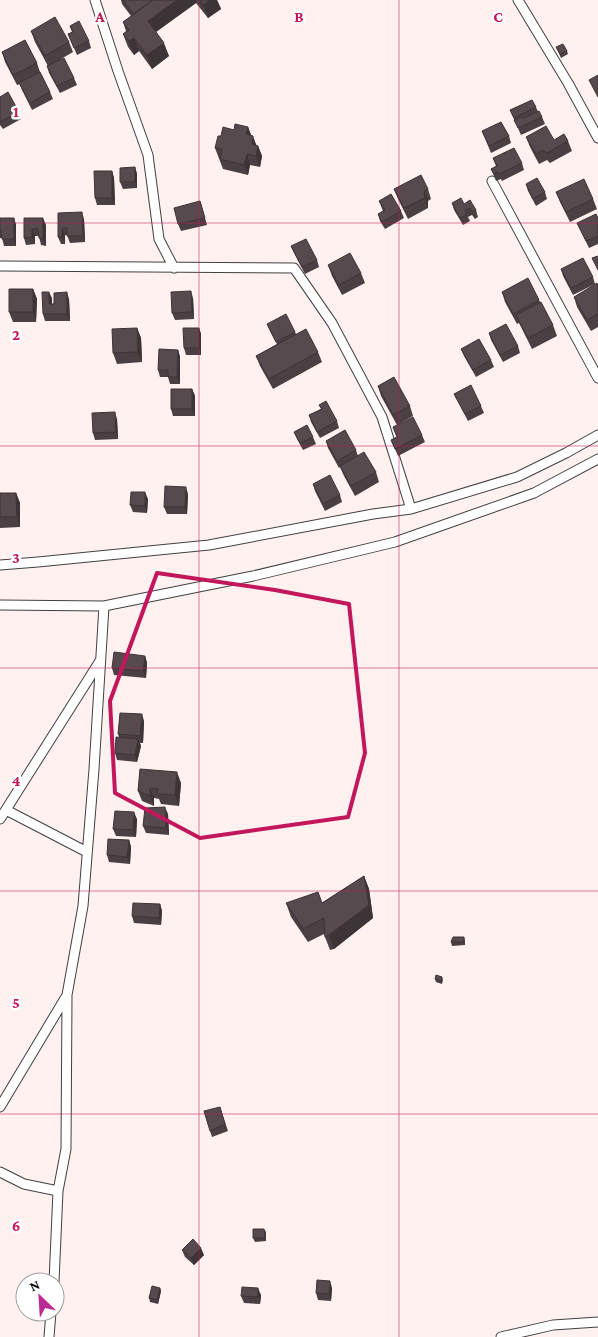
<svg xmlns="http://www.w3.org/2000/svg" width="598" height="1337" viewBox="0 0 598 1337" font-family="'Crimson Pro',serif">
<rect width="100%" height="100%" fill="#fef1ef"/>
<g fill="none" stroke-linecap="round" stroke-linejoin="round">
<defs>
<path id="minor" d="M 95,0 L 118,71 L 148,155 L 159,239 L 174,268
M 518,0 L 568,83 L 598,138
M 492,181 L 598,378
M 0,266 L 294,268 L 332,323 L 382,417 L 411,509
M 0,565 L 38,562 L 209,545 L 373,514 L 411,509 L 517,477 L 566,453 L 598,435
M 0,605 L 104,606 L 253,576 L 395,542 L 534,493 L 598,459
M 6,810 L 87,852
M 0,819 L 100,661
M 0,1107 L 67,995 L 83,906 L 94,769 L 104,606
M 0,1172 L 24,1184 L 58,1191 L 54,1282
M 58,1191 L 66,1149 L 67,997
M 49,1337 L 51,1312
M 501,1337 L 553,1325 L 598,1322"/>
</defs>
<use href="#minor" stroke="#414141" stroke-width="11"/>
<use href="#minor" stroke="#fff" stroke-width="9"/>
</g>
<path fill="#4a4043" d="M 121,0 L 217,0 L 221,9 L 208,18 L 196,3 L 156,32 L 169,56 L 152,69 L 139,51 L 134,55 L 128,47 L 123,34 L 126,31 L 123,22 L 131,16 L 122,4 Z
M 70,26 L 89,41 L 91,48 L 77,55 L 68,34 L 72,32 Z
M 31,31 L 69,42 L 73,52 L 61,59 L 74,78 L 77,85 L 60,93 L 49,73 L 47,66 L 48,66 L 35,42 Z
M 556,47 L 567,51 L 568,54 L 561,58 Z
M 2,52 L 37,63 L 40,72 L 50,92 L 53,99 L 32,110 L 22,90 L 20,84 L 17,85 L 5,62 Z
M 0,97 L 19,112 L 21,119 L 3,129 L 0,125 Z
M 536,107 L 538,112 L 542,117 L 545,124 L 521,135 L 510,110 Z
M 248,127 L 251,136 L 257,146 L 258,146 L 262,156 L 260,167 L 250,165 L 248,175 L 223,169 L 215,148 L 221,136 L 234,130 Z
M 482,131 L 509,136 L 511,143 L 491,153 Z
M 526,137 L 554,140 L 568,141 L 572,151 L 550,163 L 547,160 L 539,164 L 530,147 Z
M 493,158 L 522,163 L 524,170 L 502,181 L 501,179 L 496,181 L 491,169 L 496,166 Z
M 135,167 L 137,174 L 137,188 L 123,189 L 120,182 Z
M 112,171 L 114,178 L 115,205 L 97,205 L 95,198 Z
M 526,184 L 545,192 L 547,199 L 536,206 L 528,191 Z
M 394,189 L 428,189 L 431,199 L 428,201 L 428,208 L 408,219 L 398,199 Z
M 556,192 L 593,199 L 597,209 L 570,222 L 560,202 Z
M 200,201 L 207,225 L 181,231 L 178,224 Z
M 379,201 L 401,211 L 404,218 L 385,229 L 380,221 L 378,214 L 383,211 Z
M 452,203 L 464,204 L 476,210 L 478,217 L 475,219 L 472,215 L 468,217 L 470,221 L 463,225 L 454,210 Z
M 58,213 L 84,219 L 85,242 L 70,243 L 67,235 L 65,235 L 65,244 L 61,244 L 58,237 Z
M 0,218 L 14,218 L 16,225 L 16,246 L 4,246 L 2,238 L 0,238 Z
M 24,218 L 46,225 L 46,246 L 41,245 L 39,236 L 35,236 L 35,244 L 26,245 L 24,238 Z
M 598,218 L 598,244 L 589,248 L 577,223 Z
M 291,246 L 317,260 L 319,267 L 305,274 L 294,253 Z
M 328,265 L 361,273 L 365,283 L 342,295 L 332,276 Z
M 561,269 L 593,277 L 595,284 L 573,295 L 563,276 Z
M 598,286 L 598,327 L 591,331 L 577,307 L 574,297 Z
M 33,289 L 37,299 L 36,322 L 13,322 L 9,312 Z
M 502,292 L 539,300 L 553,325 L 557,336 L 532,349 L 519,323 L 517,324 L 505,302 Z
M 52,298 L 52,304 L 69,299 L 70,321 L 45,321 L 43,314 Z
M 193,298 L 194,319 L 175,320 L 172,313 Z
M 267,324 L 295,332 L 296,334 L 318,352 L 322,362 L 273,389 L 260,366 L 256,356 L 277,344 L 270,331 Z
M 137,328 L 141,338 L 142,362 L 117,364 L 113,353 Z
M 199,328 L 201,334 L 201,355 L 186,355 L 184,348 Z
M 489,333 L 518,346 L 520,353 L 503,362 L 491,340 Z
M 461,349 L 491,360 L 494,367 L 476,377 L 464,356 Z
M 178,350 L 180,357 L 180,384 L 170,384 L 168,377 L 160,377 L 158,370 Z
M 378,386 L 410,406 L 413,416 L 397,425 L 381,396 Z
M 192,389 L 195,396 L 195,416 L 173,416 L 171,409 Z
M 454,394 L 481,406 L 484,413 L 468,421 L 457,400 Z
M 319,405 L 337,421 L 339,428 L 320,438 L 311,422 L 309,415 L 321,409 Z
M 117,419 L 118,439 L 95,440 L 93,433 Z
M 393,427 L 422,435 L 425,442 L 398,456 L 391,440 L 397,437 Z
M 294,432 L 313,437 L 316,444 L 303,450 L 297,439 Z
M 326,441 L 356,450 L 358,456 L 376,472 L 379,482 L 355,496 L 344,476 L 340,467 L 339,468 L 328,448 Z
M 313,484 L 340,495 L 342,502 L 325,511 L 315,491 Z
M 0,493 L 16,493 L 20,503 L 20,527 L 0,528 Z
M 188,494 L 187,514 L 167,514 L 164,507 Z
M 148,499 L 147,513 L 133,512 L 130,505 Z
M 145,656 L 147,663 L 146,678 L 114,675 L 112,668 Z
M 144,721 L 143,743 L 140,743 L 141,746 L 137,762 L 117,760 L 115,753 L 119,737 L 118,734 Z
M 140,769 L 181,783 L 179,806 L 161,804 L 159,799 L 154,798 L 154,806 L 142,801 L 138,791 Z
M 168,814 L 169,835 L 146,833 L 143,826 Z
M 137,819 L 136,837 L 116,836 L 113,829 Z
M 129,840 L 131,847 L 130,864 L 109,862 L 107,855 Z
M 364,876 L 369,889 L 373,918 L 334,949 L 330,950 L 325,937 L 324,934 L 308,942 L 291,917 L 286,903 L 322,903 Z
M 160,904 L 162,911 L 161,925 L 134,923 L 132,916 Z
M 464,937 L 465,941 L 465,945 L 452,946 L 451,942 Z
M 442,977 L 443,980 L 442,984 L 436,982 L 435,979 Z
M 220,1107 L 228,1131 L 212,1137 L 210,1131 Z
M 264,1229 L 266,1232 L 266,1241 L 255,1242 L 253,1238 Z
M 182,1250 L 204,1255 L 194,1265 L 185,1257 Z
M 160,1288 L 161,1291 L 158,1304 L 150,1302 L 149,1298 Z
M 332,1288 L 331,1301 L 318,1300 L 316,1293 Z
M 261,1295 L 260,1304 L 244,1303 L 241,1296 Z"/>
<path fill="#3c3437" d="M 177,0 L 196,0 L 196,3 L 153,34 L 148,21 Z
M 210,0 L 217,0 L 221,9 L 208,18 L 203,5 Z
M 134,38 L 139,51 L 134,55 L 129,41 Z
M 164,43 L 169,56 L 152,69 L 147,55 Z
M 248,127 L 252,137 L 246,134 Z
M 253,136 L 257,147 L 252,144 Z
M 258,146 L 262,156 L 260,167 L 256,156 Z
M 247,154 L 250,165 L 248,175 L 244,165 Z
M 135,167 L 137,174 L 137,188 L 135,182 Z
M 112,171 L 114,178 L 115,205 L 112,198 Z
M 424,191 L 428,201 L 428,208 L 425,198 Z
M 82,212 L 84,219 L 85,242 L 83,236 Z
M 14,218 L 16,225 L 16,246 L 14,239 Z
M 43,218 L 46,225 L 46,246 L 43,239 Z
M 62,228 L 65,235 L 65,244 L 62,237 Z
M 32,229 L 35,236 L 35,244 L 32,237 Z
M 33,289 L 37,299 L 36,322 L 33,312 Z
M 191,291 L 193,298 L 194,319 L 192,312 Z
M 49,292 L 52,298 L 52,311 L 49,304 Z
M 67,292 L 69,299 L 70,321 L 67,314 Z
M 137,328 L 141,338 L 142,362 L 138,352 Z
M 199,328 L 201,334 L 201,355 L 199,348 Z
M 178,350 L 180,357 L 180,384 L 177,377 Z
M 192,389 L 195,396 L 195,416 L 192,409 Z
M 115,412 L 117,419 L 118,439 L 116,432 Z
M 186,487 L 188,494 L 187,514 L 185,507 Z
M 145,492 L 148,499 L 147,513 L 145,506 Z
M 16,493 L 20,503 L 20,527 L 17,517 Z
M 145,656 L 147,663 L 146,678 L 143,671 Z
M 142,714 L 144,721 L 143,743 L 140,736 Z
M 138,739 L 141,746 L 137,762 L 135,755 Z
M 177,772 L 181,783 L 179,806 L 175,795 Z
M 150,788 L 154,798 L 154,806 L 150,796 Z
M 165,807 L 168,814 L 169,835 L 166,828 Z
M 134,812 L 137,819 L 136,837 L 133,830 Z
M 129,840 L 131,847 L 130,864 L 127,857 Z
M 364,876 L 369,889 L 373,918 L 334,949 L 329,935 Z
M 160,904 L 162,911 L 161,925 L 159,918 Z
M 201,1248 L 204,1255 L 194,1265 L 191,1258 Z
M 330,1281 L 332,1288 L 331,1301 L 329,1294 Z
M 160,1288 L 161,1291 L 158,1304 L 157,1300 Z
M 258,1288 L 261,1295 L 260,1304 L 258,1297 Z"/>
<path fill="#564a4e" stroke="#3c3437" d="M 123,0 L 153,0 L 133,14 Z
M 153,0 L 177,0 L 148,21 L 164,43 L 147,55 L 134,38 L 129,41 L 123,34 L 129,30 L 123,22 Z
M 200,0 L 210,0 L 203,5 Z
M 55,17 L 69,42 L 45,56 L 31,31 Z
M 79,21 L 89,41 L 74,48 L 68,34 L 73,32 L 70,26 Z
M 25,40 L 37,63 L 13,75 L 2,52 Z
M 563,44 L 567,51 L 560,54 L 556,47 Z
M 64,58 L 74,78 L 57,86 L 47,66 Z
M 40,72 L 50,92 L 30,103 L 19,83 Z
M 598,75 L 598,97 L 589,80 Z
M 8,92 L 19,112 L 0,122 L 0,97 Z
M 532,100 L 536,107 L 514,118 L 510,110 Z
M 539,111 L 542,117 L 518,128 L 514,120 L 522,117 L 524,118 Z
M 501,122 L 509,136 L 489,146 L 482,131 Z
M 235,124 L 248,127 L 246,134 L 253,136 L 252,144 L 258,146 L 256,156 L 247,154 L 244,165 L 220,159 L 222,149 L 215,148 L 218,136 L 221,136 L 223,127 L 234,130 Z
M 546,126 L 554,140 L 564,134 L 568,141 L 547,153 L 543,150 L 536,154 L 526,137 Z
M 514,148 L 522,163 L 499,174 L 498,172 L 494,174 L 491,169 L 497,166 L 493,158 Z
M 135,167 L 135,182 L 120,182 L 120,168 Z
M 94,171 L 112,171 L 112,198 L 95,198 Z
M 421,175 L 428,189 L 424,191 L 425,198 L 404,208 L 394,189 Z
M 537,178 L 545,192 L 533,199 L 526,184 Z
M 584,179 L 593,199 L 566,212 L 556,192 Z
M 391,194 L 401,211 L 382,222 L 378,214 L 385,210 L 379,201 Z
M 461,198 L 464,204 L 470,200 L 476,210 L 472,212 L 470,208 L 465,210 L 467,214 L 460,218 L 452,203 Z
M 200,201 L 205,218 L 178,224 L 174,208 Z
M 82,212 L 83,236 L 67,236 L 67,228 L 62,228 L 62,237 L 58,237 L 58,213 Z
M 596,214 L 598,218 L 598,236 L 586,241 L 577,223 Z
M 0,218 L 14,218 L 14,239 L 2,239 L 1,231 L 0,231 Z
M 24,218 L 43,218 L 43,239 L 39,238 L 38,229 L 32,229 L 32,237 L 24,238 Z
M 306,239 L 317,260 L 302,267 L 291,246 Z
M 350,253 L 361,273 L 339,285 L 328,265 Z
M 598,256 L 598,270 L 592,258 Z
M 583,258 L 593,277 L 571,288 L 561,269 Z
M 528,278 L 539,300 L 513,314 L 502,292 Z
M 597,283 L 598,286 L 598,314 L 587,320 L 574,297 Z
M 9,289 L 33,289 L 33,312 L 9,312 Z
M 191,291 L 192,312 L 172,313 L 171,292 Z
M 42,292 L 49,292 L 49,304 L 54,304 L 54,293 L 67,292 L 67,314 L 43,314 Z
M 541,302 L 553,325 L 528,338 L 516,315 Z
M 286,314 L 295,332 L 276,342 L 267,324 Z
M 506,324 L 518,346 L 500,355 L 489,333 Z
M 137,328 L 138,352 L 113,353 L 112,329 Z
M 183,328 L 199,328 L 199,348 L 184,348 Z
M 306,329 L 318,352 L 269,379 L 256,356 Z
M 479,339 L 491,360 L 473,370 L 461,349 Z
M 159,349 L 178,350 L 177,377 L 168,377 L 168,370 L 158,370 Z
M 394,377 L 410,406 L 393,415 L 378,386 Z
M 471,385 L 481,406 L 465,414 L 454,394 Z
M 171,389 L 192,389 L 192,409 L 171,409 Z
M 326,401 L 337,421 L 317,432 L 309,415 L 322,409 L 319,405 Z
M 115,412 L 116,432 L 93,433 L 92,413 Z
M 413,417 L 422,435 L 395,449 L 391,440 L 397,437 L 393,427 Z
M 307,425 L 313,437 L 300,443 L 294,432 Z
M 345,430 L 356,450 L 337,461 L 326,441 Z
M 364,452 L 376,472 L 351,486 L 340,466 Z
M 330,475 L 340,495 L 323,504 L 313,484 Z
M 165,486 L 186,487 L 185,507 L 164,507 Z
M 131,492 L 145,492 L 145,506 L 130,505 Z
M 0,493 L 16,493 L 17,517 L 0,517 Z
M 114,652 L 145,656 L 143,671 L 112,668 Z
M 120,713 L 142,714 L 140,736 L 118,734 Z
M 116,737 L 138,739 L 135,755 L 115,753 Z
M 140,769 L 177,772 L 175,795 L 157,794 L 158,789 L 150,788 L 150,796 L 138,791 Z
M 165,807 L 166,828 L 143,826 L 145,808 Z
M 115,811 L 134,812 L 133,830 L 113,829 Z
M 108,839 L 129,840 L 127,857 L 107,855 Z
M 364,876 L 369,905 L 329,935 L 325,937 L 324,918 L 303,929 L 286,903 L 318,892 L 322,903 Z
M 133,903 L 160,904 L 159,918 L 132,916 Z
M 453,937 L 464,937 L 464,942 L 451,942 Z
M 436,975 L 442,977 L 441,981 L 435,979 Z
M 220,1107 L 225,1124 L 210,1131 L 204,1111 Z
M 253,1229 L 264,1229 L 265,1238 L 253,1238 Z
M 193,1239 L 201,1248 L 191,1258 L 182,1250 Z
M 317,1280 L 330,1281 L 329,1294 L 316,1293 Z
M 152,1286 L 160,1288 L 157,1300 L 149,1298 Z
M 242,1287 L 258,1288 L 258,1297 L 241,1296 Z"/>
<path fill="none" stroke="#c2185b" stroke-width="4" stroke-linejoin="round" d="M 157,573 L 275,590 L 349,604 L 365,753 L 348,817 L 200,838 L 115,793 L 110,701 Z"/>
<path fill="none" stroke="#c2185b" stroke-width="1" stroke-opacity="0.55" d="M 199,0 L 199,1337M 399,0 L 399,1337M 0,223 L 598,223M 0,446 L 598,446M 0,668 L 598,668M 0,891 L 598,891M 0,1114 L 598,1114"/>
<g font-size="16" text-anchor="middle" font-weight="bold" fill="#c2185b" stroke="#fff" stroke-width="5" stroke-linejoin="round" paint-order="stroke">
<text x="100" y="22">A</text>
<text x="299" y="22">B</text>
<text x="498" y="22">C</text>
<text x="16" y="117">1</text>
<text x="16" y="340">2</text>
<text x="16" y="563">3</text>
<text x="16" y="786">4</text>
<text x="16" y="1008">5</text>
<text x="16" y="1231">6</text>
</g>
<g transform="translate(40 1297) rotate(335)"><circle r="24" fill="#ffffff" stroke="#9f9f9f"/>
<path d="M0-4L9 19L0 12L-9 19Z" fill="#b92a94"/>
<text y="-8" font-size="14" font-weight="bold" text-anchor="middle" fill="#0e0e0e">N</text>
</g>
</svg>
